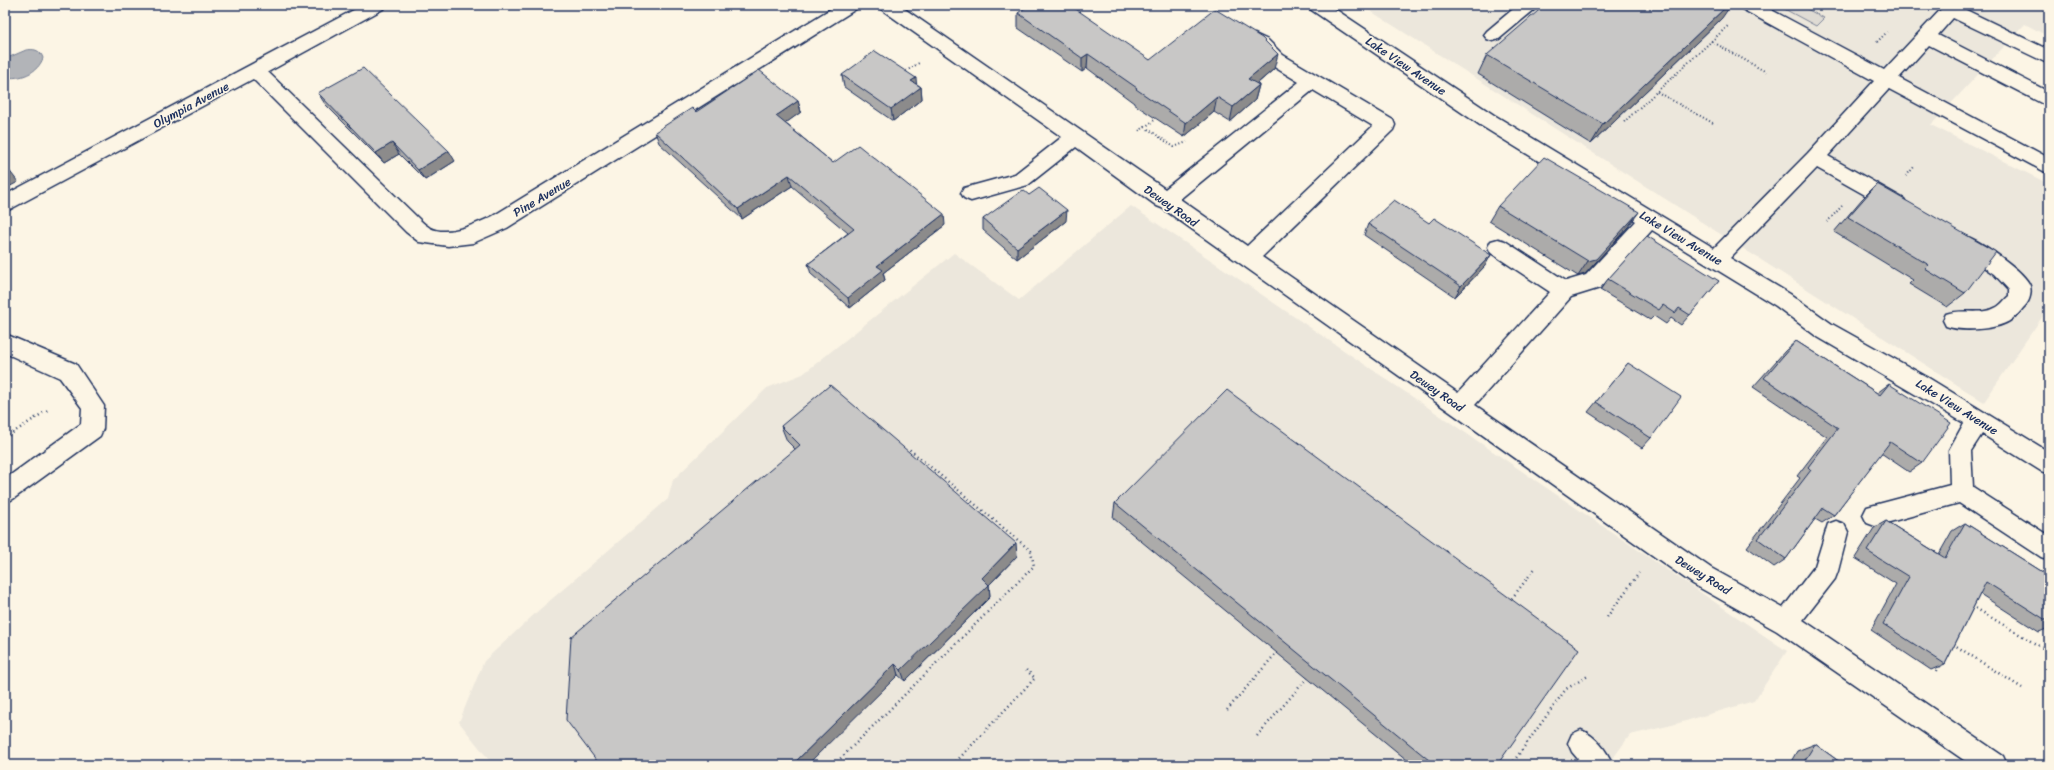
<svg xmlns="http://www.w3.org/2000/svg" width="2054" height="770" viewBox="0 0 2054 770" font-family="Sriracha,sans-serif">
<rect width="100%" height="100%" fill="#fcf5e5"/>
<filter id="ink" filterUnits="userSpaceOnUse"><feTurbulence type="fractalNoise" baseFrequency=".025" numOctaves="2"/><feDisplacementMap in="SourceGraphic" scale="8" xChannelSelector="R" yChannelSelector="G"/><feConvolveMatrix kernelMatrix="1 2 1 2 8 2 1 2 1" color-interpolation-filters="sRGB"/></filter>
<g filter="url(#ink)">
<path fill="#ece7dc" d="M 1361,5 L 2049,5 L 2049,37 L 2025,24 L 1931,125 L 2049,184 L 2049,307 L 1984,402 Z
M 1131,206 L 1787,651 L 1754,701 L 1672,725 L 1630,735 L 1608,765 L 493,765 L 459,722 L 484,661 L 539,610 L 668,499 L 673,480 L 767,388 L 803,374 L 954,253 L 1019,300 Z"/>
<path fill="#dfdbd4" stroke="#7d8599" d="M 1777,5 L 1799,5 L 1824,18 L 1816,26 Z"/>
<path fill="#b2b4b8" stroke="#767f94" d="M 26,50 C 33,49 40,49 43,58 C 38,73 20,80 5,77 L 5,59 Z"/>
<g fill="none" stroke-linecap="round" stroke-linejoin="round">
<defs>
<path id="minor" d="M 363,5 L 386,5 L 383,9 L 268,72 L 420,220 C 423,223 427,226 430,228 C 448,237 476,224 493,216 L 837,5 L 859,5 L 856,9 L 507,228 L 473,243 L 448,246 L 419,242 L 406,232 L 253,79 L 5,212 L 5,195 Z
M 878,5 L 899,5 L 1165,189 L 1299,82 L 1271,65 L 1246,40 L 1249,36 L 1255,34 L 1268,40 L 1283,55 L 1393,120 L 1395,125 L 1393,130 L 1262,257 L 1458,393 L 1550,292 L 1491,253 L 1488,247 L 1491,241 L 1498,239 L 1505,241 L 1566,281 L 1586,275 L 1636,221 L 1480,125 L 1310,9 L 1307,5 L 1329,5 L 1494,115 L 1714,248 L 1808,153 L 1874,81 L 1742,9 L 1739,5 L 1762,5 L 1884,70 L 1945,5 L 1964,5 L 1962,8 L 2049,50 L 2049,64 L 1953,18 L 1938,35 L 2049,92 L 2049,107 L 1929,45 L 1899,78 L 2049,158 L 2049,174 L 1889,89 L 1828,156 L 1904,199 L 1907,204 L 1904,209 L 1897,212 L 1890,209 L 1817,168 L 1730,258 L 1790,294 L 1832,324 L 1927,377 L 2049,452 L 2049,474 L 2041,471 L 1982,434 L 1971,451 L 1973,487 L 2049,536 L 2049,560 L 2041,557 L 1959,503 L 1875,526 L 1867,523 L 1863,515 L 1867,507 L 1950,485 L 1949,450 L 1964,423 L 1816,336 L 1776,306 L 1652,230 L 1600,288 L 1571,297 L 1475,405 L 1711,568 L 1783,608 L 1815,566 L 1828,524 L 1836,521 L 1844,524 L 1848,532 L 1838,571 L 1835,579 L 1803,620 L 2003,756 L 2007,765 L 1971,765 L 1777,631 L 1693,584 L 1162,208 L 1157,206 L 1076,147 L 1028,185 L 971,201 L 964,198 L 961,193 L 964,188 L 1015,174 L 1062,137 L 881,9 ZM 1313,90 L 1373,126 L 1247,246 L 1180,199 Z
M 1518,5 L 1538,5 L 1535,9 L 1499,39 L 1493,41 L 1487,39 L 1484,35 L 1487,31 Z
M 1965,236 C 1980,241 2025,271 2030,286 C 2032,294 2029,303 2023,308 C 2020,312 2016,316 2012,319 C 1999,330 1962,332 1946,326 L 1943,320 L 1946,314 C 1962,308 1982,316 1997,307 C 2001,305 2005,299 2009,296 L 2009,290 L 1994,274 L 1958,250 L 1955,244 L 1958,238 Z
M 5,334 L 76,364 L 104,406 L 103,429 L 100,436 L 13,499 L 5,503 L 5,479 L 81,424 L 82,408 L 60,378 L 5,353 Z
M 1581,730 C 1596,736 1607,751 1613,765 L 1583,765 L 1572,752 L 1568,743 L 1572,734 Z"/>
</defs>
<use href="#minor" stroke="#1b2f5e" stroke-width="3"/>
<path stroke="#1b2f5e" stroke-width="2" stroke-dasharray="1 2.5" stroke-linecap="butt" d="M 1711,41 L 1766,72
M 1877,42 L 1887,32
M 903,73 L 919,63
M 1657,92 L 1713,123
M 1624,122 L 1729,25
M 1145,127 L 1174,147 L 1187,142
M 1139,131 L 1156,119
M 1906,176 L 1915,166
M 1827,222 L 1842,206"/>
<path stroke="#1b2f5e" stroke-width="2.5" stroke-dasharray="1 3.5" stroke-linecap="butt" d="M 5,438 L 49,409
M 1509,602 L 1536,567
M 1972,606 L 2044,649
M 1607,617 L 1639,573
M 1953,644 L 2022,688
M 1936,671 L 1940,664
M 1227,710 L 1278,651
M 1257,736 L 1309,676
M 834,765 L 1034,566 L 1031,551 L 909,449
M 953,765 L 1035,678 L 1026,670
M 1511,765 L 1566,689 L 1588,676"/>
<use href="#minor" fill="#fcf5e5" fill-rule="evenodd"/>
</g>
<path fill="#acabaa" stroke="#1b2f5e" d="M 1018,13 L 1150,60 L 1274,69 L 1257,84 L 1259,85 L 1255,100 L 1230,122 L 1214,112 L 1184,137 L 1134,104 L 1134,103 L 1087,68 L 1082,72 L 1018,28 Z
M 1722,18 L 1591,144 L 1478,74 L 1487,55 Z
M 842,75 L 917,84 L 921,87 L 922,99 L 893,121 L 844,87 Z
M 318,93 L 455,161 L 425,180 L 399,154 L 384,163 L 325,104 Z
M 798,101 L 801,112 L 785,123 L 833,163 L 945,225 L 883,273 L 885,280 L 850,308 L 811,274 L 808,264 L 848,233 L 792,186 L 742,219 L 659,143 L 655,132 Z
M 1877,184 L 1965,293 L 1947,307 L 1909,284 L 1913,280 L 1834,232 L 1862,199 Z
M 1029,195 L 1066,221 L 1017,259 L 983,230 L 983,219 Z
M 1498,206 L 1628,227 L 1585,274 L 1578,276 L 1489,221 Z
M 1368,224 L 1485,266 L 1455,297 L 1364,235 Z
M 1608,279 L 1719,281 L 1681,325 L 1671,318 L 1666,324 L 1654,316 L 1650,320 L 1600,290 Z
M 1796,341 L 1877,393 L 1889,384 L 1922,463 L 1909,472 L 1881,453 L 1834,515 L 1822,523 L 1815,519 L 1786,559 L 1774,567 L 1747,547 L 1800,478 L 1797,476 L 1827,437 L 1753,387 L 1785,351 Z
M 1628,363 L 1651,438 L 1642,448 L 1588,412 Z
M 781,426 L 1017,556 L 989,585 L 990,597 L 905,681 L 898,675 L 795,449 L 787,441 Z
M 1115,503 L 1497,765 L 1413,765 L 1113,518 Z
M 1886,521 L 1939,554 L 1952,531 L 1965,523 L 2049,576 L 2049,628 L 2039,632 L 1980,594 L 1945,664 L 1931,670 L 1871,630 L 1896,584 L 1855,558 L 1874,528 Z
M 1815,744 L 1844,765 L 1789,765 L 1797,751 Z"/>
<path fill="#8c8b8b" stroke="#1b2f5e" d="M 1728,5 L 1731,5 L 1722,18 L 1591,144 L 1603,124 Z
M 1088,54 L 1087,68 L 1082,72 L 1082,58 Z
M 1278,54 L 1274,69 L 1245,94 L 1248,79 Z
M 916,78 L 917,90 L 921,87 L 922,99 L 893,121 L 891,109 L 911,81 Z
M 1259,85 L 1255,100 L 1230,122 L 1233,107 Z
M 1217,97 L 1214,112 L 1184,137 L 1186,123 Z
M 798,101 L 801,112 L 779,128 L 776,116 Z
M 392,143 L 399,154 L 384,163 L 376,153 Z
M 449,151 L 455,161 L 425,180 L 418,170 Z
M 5,165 L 18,182 L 5,189 Z
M 789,175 L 792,186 L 742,219 L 738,209 Z
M 1067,210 L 1066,221 L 1017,259 L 1017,248 Z
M 1639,212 L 1628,227 L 1585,274 L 1578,276 L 1588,261 Z
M 944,214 L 945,225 L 883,273 L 885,280 L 850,308 L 848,298 L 877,266 Z
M 1491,255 L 1485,266 L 1455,297 L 1461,286 Z
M 1016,543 L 1017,556 L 989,585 L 990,597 L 905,681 L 901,670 L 982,578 Z
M 895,664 L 898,675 L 807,765 L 792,765 Z"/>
<path fill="#c8c7c6" stroke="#1b2f5e" d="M 1029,5 L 1070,5 L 1150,60 L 1215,9 L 1262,38 L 1278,54 L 1248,79 L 1259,85 L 1233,107 L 1217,97 L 1186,123 L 1136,89 L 1137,88 L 1088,54 L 1082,58 L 1018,13 Z
M 1545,5 L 1728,5 L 1603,124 L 1487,55 Z
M 875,51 L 916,78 L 911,81 L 921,87 L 891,109 L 842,75 Z
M 363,68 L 449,151 L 418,170 L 392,143 L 376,153 L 318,93 Z
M 759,70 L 798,101 L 776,116 L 833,163 L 858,145 L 944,214 L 877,266 L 883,270 L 848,298 L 808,264 L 854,229 L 789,175 L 738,209 L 655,132 L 692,108 L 696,112 Z
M 1544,157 L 1639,212 L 1596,259 L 1588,261 L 1498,206 Z
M 1877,184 L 1996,252 L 1965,293 L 1925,269 L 1929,265 L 1848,217 Z
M 1039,188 L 1067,210 L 1017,248 L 983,219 L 1023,190 L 1029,195 Z
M 1394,200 L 1429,223 L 1434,218 L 1491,255 L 1461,286 L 1368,224 Z
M 1647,236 L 1719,281 L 1690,315 L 1679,308 L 1675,313 L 1663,305 L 1659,310 L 1608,279 Z
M 1796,341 L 1880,395 L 1889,384 L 1951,423 L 1922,463 L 1890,442 L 1834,515 L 1823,508 L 1786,559 L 1758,539 L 1811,470 L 1808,467 L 1838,428 L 1764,378 Z
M 1628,363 L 1681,397 L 1651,438 L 1596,402 Z
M 830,385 L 1016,543 L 982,578 L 989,585 L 901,670 L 895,664 L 792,765 L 600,765 L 566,720 L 571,637 L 800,445 L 781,426 Z
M 1227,390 L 1579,649 L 1497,765 L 1435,765 L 1115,503 Z
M 1886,521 L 1945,558 L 1965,523 L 2049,576 L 2049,622 L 1986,582 L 1945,664 L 1883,624 L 1909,577 L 1867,551 Z
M 1815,744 L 1844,765 L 1802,765 Z"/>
</g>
<g text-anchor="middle" stroke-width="3.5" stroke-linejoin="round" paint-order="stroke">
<g font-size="12" fill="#1b2f5e" stroke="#fcf5e5">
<text transform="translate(1406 66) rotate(34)" y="4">Lake View Avenue</text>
<text transform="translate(191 105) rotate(-28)" y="4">Olympia Avenue</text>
<text transform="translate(542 197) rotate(-31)" y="4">Pine Avenue</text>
<text transform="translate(1171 206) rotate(35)" y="4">Dewey Road</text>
<text transform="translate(1681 238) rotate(31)" y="4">Lake View Avenue</text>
<text transform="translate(1437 391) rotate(35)" y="4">Dewey Road</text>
<text transform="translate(1957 407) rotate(32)" y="4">Lake View Avenue</text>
<text transform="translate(1703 575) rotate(32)" y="4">Dewey Road</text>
</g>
</g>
<rect width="2054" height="770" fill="none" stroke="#fcf5e5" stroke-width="20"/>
<rect x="10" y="10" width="2034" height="750" fill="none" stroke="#1b2f5e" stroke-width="1.5" filter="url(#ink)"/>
</svg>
